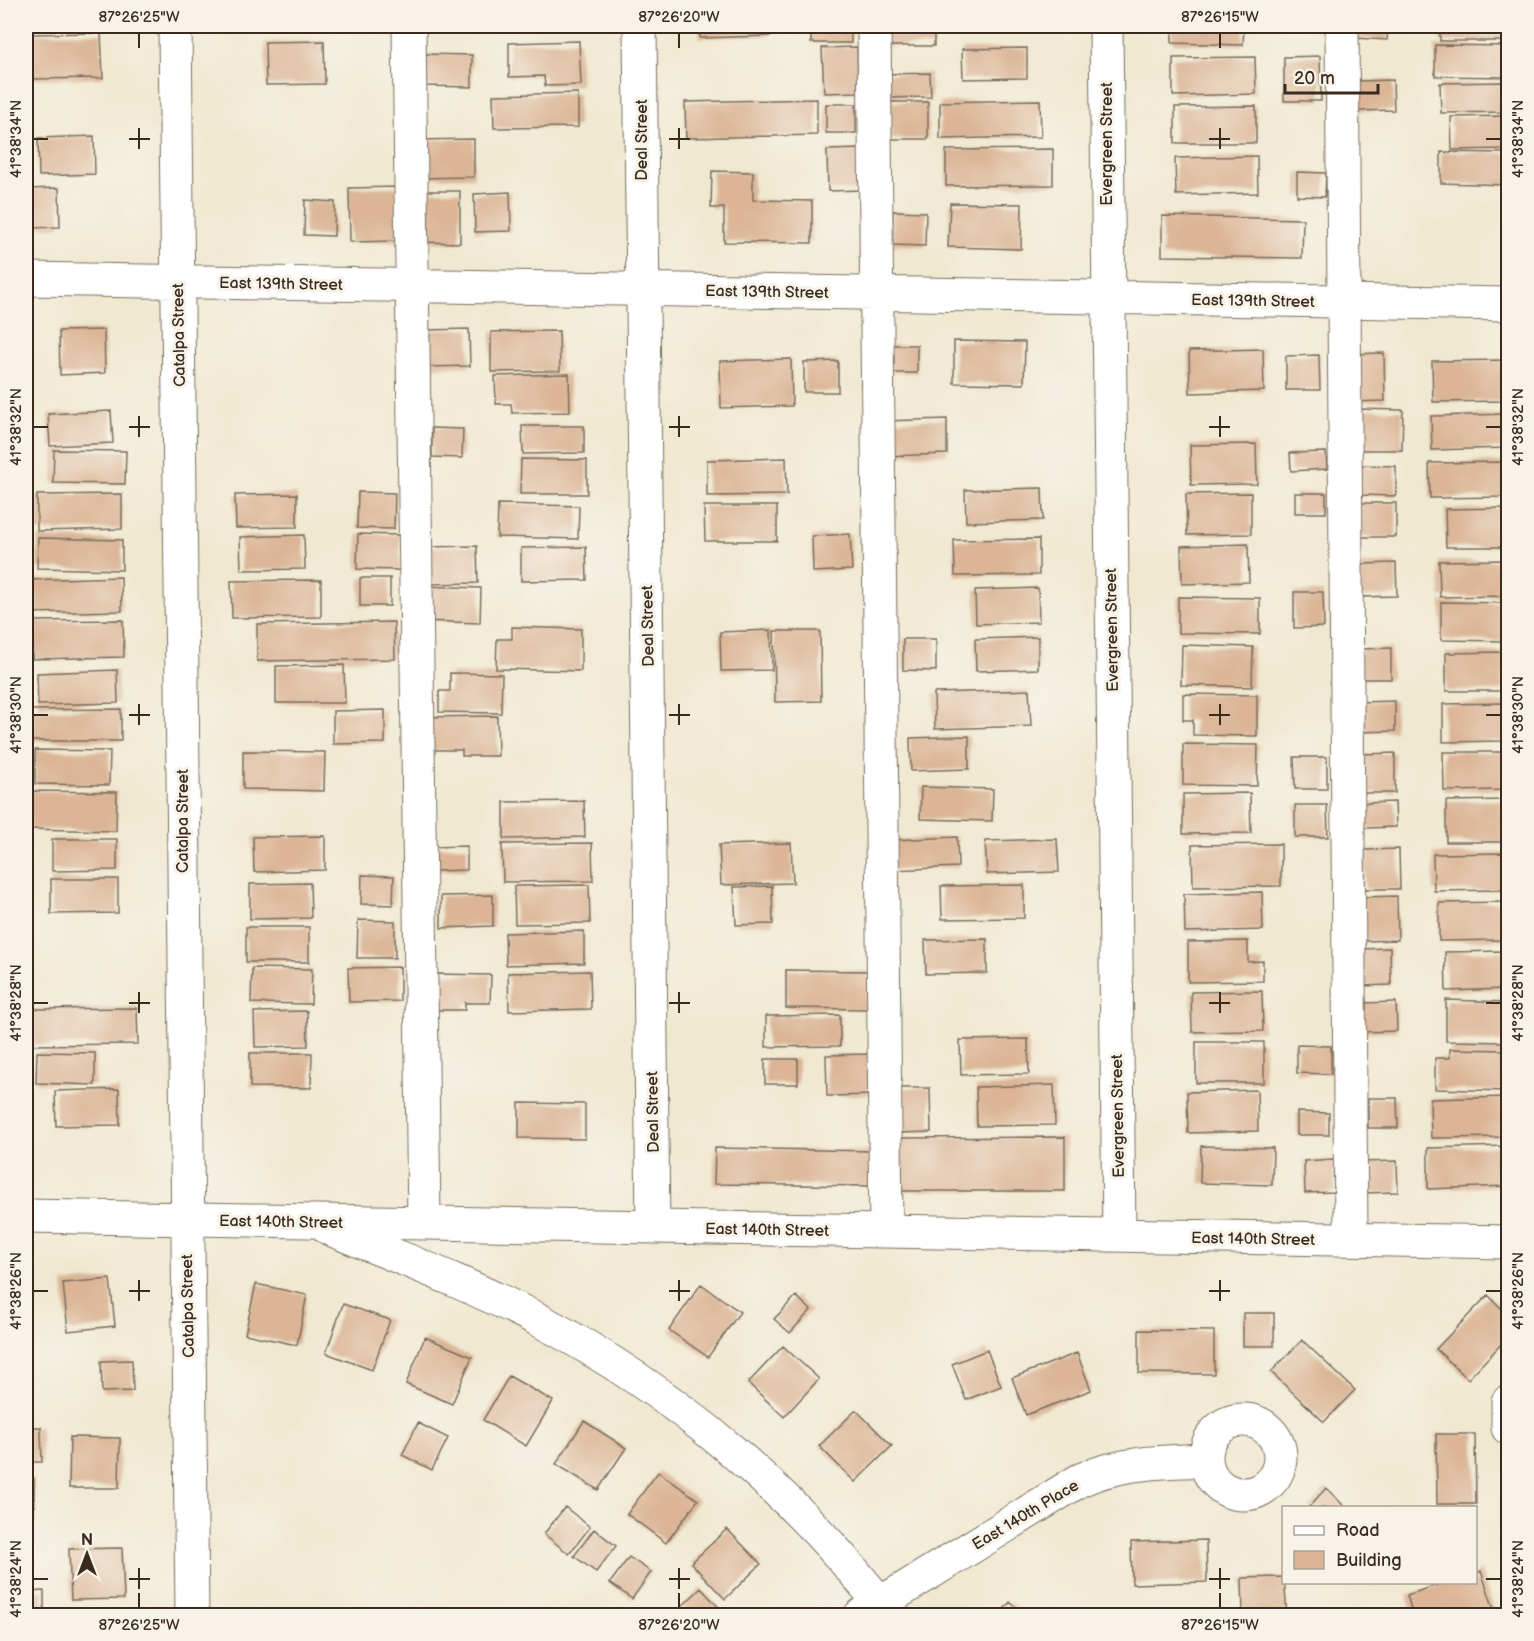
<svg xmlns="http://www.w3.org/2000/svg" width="1534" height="1641" viewBox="0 0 1534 1641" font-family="'Balsamiq Sans',sans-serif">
<rect width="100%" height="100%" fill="#f7f3e8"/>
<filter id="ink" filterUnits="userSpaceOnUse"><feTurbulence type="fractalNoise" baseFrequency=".0167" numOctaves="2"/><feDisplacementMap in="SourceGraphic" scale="12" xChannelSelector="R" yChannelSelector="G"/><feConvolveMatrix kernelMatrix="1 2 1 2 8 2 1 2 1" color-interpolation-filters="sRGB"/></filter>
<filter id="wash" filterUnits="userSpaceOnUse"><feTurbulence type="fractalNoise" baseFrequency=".008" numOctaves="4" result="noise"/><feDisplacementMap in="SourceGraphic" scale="24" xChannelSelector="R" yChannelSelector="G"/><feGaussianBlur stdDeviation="1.35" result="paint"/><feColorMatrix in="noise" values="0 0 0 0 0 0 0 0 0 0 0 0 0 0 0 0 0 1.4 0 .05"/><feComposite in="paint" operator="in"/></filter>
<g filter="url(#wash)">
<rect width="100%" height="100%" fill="#f0e9d2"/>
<g id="blocks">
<path fill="#dbb596" d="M 699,26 L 769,26 L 770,36 L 700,38 Z
M 811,26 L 851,26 L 851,43 L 811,43 Z
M 885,26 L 934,26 L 934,46 L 884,46 Z
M 1172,26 L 1244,26 L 1243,45 L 1172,43 Z
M 1355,26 L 1388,26 L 1387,40 L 1355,38 Z
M 1440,26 L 1508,26 L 1508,41 L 1440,41 Z
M 101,33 L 103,78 L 28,79 L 27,34 Z
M 324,41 L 325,84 L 266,85 L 265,42 Z
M 579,41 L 581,85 L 545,86 L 544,76 L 509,77 L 509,43 Z
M 1435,45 L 1508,46 L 1508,77 L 1435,76 Z
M 857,47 L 858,92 L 824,93 L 822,48 Z
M 1027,48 L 1027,78 L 963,79 L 962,49 Z
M 422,54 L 472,55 L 472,87 L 422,86 Z
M 1320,56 L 1321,101 L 1284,101 L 1284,57 Z
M 1255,57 L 1256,94 L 1173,96 L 1173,58 Z
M 930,73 L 931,97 L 883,98 L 882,74 Z
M 1393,80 L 1394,110 L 1359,111 L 1359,81 Z
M 1508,82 L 1508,112 L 1441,113 L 1440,83 Z
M 578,93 L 578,127 L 494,128 L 493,95 Z
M 817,99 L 817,135 L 686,138 L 685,102 Z
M 1040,100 L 1041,137 L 940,139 L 940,102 Z
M 890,102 L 928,102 L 928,139 L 891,139 Z
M 826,104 L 856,104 L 856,133 L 826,133 Z
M 1256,106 L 1256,143 L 1175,143 L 1175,107 Z
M 1508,116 L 1508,149 L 1452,150 L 1451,117 Z
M 94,136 L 95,174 L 39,176 L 38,138 Z
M 474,139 L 474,177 L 416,178 L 415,140 Z
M 862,149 L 863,190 L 828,191 L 827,150 Z
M 1053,149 L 1053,185 L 946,186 L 946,150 Z
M 1441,152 L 1508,153 L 1508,185 L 1441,183 Z
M 1257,156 L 1258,193 L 1176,195 L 1175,158 Z
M 712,171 L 753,172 L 753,200 L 812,201 L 812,243 L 724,242 L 724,208 L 711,208 Z
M 1297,172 L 1326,173 L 1325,197 L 1297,196 Z
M 397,187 L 398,241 L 350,242 L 349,188 Z
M 59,188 L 60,227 L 26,228 L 26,189 Z
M 416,191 L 460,191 L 460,243 L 416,242 Z
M 510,192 L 511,231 L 475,232 L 474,194 Z
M 305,200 L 335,202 L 334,236 L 304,235 Z
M 950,203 L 1022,204 L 1021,249 L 948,247 Z
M 893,211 L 926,212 L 925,246 L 892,245 Z
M 1162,216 L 1303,219 L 1302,258 L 1162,256 Z
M 469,329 L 470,366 L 426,367 L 425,330 Z
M 104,330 L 105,373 L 60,375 L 59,331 Z
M 559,331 L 560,371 L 491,372 L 491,332 Z
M 954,341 L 1025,342 L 1024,384 L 954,383 Z
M 891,345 L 917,345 L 917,373 L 891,373 Z
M 1263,349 L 1264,391 L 1190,393 L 1189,351 Z
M 1384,353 L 1385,401 L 1350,402 L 1349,354 Z
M 1319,355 L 1320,390 L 1286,390 L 1286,356 Z
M 791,359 L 792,406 L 721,408 L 720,361 Z
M 1508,360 L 1508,401 L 1433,402 L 1432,361 Z
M 838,361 L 838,392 L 804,392 L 804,362 Z
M 569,374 L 570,412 L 512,413 L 511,404 L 496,404 L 495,376 Z
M 1354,409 L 1403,410 L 1402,450 L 1354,450 Z
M 111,411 L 113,443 L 50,446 L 48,414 Z
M 1508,414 L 1508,448 L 1432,450 L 1431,416 Z
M 947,419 L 947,454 L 886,456 L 885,421 Z
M 522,426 L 584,426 L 584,453 L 523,454 Z
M 432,428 L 463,429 L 462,458 L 432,457 Z
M 1256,444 L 1257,484 L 1191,485 L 1190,445 Z
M 54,450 L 126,451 L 125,484 L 53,483 Z
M 1326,452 L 1327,469 L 1291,471 L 1290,453 Z
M 786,458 L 787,495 L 707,496 L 707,460 Z
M 521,459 L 587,460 L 587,494 L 520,494 Z
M 1508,462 L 1508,497 L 1430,498 L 1429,463 Z
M 1360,465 L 1396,466 L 1396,496 L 1359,495 Z
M 1042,488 L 1043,520 L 966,522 L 965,490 Z
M 358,492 L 395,493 L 394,529 L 357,528 Z
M 1251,493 L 1251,534 L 1187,535 L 1186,494 Z
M 1295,493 L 1326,493 L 1326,513 L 1295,513 Z
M 122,494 L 122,529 L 37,531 L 37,495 Z
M 297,494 L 297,527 L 236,528 L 235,495 Z
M 1360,503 L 1396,503 L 1396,537 L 1360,537 Z
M 498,504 L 579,506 L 578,539 L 497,537 Z
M 704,506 L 777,506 L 777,541 L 705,541 Z
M 1508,508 L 1508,547 L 1446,547 L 1445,509 Z
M 358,534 L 400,535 L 400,570 L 357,569 Z
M 850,534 L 852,570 L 813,572 L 812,536 Z
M 304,535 L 305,569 L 241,570 L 240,537 Z
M 38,538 L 122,540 L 122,570 L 37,568 Z
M 1039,539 L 1039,575 L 955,576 L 954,540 Z
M 1248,544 L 1249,582 L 1182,584 L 1181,546 Z
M 477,546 L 478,583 L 427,584 L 426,547 Z
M 586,547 L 587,580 L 521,581 L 521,548 Z
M 1508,560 L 1508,596 L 1440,597 L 1439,561 Z
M 1396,563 L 1397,596 L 1360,597 L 1360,564 Z
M 121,577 L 122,611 L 28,613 L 27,580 Z
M 360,578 L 390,578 L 390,606 L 360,606 Z
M 321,580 L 321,617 L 232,618 L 231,581 Z
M 422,586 L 481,588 L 480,623 L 421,621 Z
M 1038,588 L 1039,622 L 976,624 L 975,590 Z
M 1294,592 L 1323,592 L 1324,627 L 1294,628 Z
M 1178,597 L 1260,598 L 1260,634 L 1178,633 Z
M 1441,602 L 1508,603 L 1508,624 L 1503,623 L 1503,641 L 1441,640 Z
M 123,620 L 124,657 L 32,659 L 31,621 Z
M 394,622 L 395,659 L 257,661 L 257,624 Z
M 512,627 L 581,629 L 581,671 L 496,669 L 497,639 L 512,639 Z
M 771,630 L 772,670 L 721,671 L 720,632 Z
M 774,631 L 820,631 L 821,701 L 775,702 Z
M 1038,637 L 1038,669 L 976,671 L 975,639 Z
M 903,639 L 936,639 L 936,671 L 903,670 Z
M 1182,645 L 1253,647 L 1252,687 L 1181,685 Z
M 1391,648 L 1391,679 L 1360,679 L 1360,649 Z
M 1508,652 L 1508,674 L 1502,674 L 1503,691 L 1446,691 L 1446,653 Z
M 344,665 L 345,703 L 276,703 L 276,666 Z
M 117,670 L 118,703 L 38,705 L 37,673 Z
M 450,673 L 502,674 L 501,713 L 439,712 L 439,691 L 450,691 Z
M 1029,690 L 1031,726 L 935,729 L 934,693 Z
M 1183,694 L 1257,695 L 1257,736 L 1193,735 L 1193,720 L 1183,720 Z
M 1395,701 L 1395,731 L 1360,732 L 1359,702 Z
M 1508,703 L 1508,723 L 1503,723 L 1503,741 L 1443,742 L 1443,704 Z
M 121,709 L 121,741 L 26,741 L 26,710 Z
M 385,710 L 385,743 L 333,744 L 333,711 Z
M 497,716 L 498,756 L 462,756 L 462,750 L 423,750 L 422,717 Z
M 969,736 L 969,769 L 911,771 L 910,738 Z
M 1183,744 L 1258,745 L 1257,786 L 1183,785 Z
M 35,750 L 110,751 L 109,785 L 35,784 Z
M 243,751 L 325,752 L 324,791 L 243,789 Z
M 1443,752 L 1508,752 L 1508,773 L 1504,773 L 1504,790 L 1444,791 Z
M 1395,753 L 1395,793 L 1363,793 L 1362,754 Z
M 1294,757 L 1327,757 L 1327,789 L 1295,789 Z
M 921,787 L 993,789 L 992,821 L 920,819 Z
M 26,791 L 117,792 L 116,831 L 26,829 Z
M 1250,793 L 1251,833 L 1183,834 L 1183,794 Z
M 1508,800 L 1508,823 L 1504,823 L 1504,842 L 1446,842 L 1446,801 Z
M 584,801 L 585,837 L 504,839 L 504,802 Z
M 1395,802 L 1396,827 L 1364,828 L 1363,803 Z
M 1295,805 L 1327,805 L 1328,837 L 1295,837 Z
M 325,836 L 325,870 L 254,872 L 253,837 Z
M 957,837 L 958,867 L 893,870 L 892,840 Z
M 52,839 L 117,839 L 117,870 L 52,871 Z
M 1057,839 L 1059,872 L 987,874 L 985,841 Z
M 592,843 L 593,881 L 503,882 L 502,844 Z
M 791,843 L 793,883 L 721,885 L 719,845 Z
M 1281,844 L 1281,886 L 1193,887 L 1192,845 Z
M 467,846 L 467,870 L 433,871 L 432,847 Z
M 1399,849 L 1400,889 L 1365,889 L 1364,850 Z
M 1508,853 L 1505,890 L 1434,891 L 1433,854 Z
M 362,875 L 394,876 L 393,905 L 361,904 Z
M 51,879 L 118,879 L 118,913 L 51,914 Z
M 310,883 L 311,918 L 250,919 L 250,884 Z
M 589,885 L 590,923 L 515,924 L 514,886 Z
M 1024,885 L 1024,918 L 942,919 L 941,886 Z
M 772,886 L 773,924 L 736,925 L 734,887 Z
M 1262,892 L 1263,930 L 1185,932 L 1184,894 Z
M 493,895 L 493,926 L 441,928 L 441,896 Z
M 1397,896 L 1398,940 L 1365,941 L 1363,897 Z
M 1508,902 L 1505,940 L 1439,941 L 1439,903 Z
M 358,920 L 395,921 L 395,958 L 357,958 Z
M 246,927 L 309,927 L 309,962 L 246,962 Z
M 584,931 L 584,963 L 506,965 L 505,933 Z
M 987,939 L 987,973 L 926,974 L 925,940 Z
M 1248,941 L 1248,962 L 1263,961 L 1263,981 L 1188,982 L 1188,942 Z
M 1390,948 L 1391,985 L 1361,986 L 1360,949 Z
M 1508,951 L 1507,989 L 1446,991 L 1445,952 Z
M 400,967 L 400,1001 L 349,1002 L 348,968 Z
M 252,968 L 312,969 L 311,1004 L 251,1003 Z
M 786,970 L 869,971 L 869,1009 L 786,1008 Z
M 590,971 L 591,1009 L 509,1011 L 508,973 Z
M 436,974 L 491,975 L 490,1003 L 465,1003 L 465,1010 L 435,1010 Z
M 1262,991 L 1263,1031 L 1192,1032 L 1191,992 Z
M 1446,1000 L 1508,1002 L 1507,1042 L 1446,1041 Z
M 1396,1002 L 1397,1031 L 1363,1032 L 1363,1003 Z
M 137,1008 L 138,1044 L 33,1045 L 33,1009 Z
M 307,1011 L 308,1046 L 255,1047 L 254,1012 Z
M 840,1015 L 840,1046 L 766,1047 L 766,1016 Z
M 1028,1039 L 1029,1074 L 961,1075 L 960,1040 Z
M 1196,1042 L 1264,1042 L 1264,1083 L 1196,1083 Z
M 1297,1045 L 1331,1046 L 1331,1074 L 1297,1073 Z
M 1450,1049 L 1508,1050 L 1507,1091 L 1435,1089 L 1435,1058 L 1450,1058 Z
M 37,1052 L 95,1053 L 95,1085 L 36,1083 Z
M 250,1053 L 312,1053 L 311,1088 L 250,1087 Z
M 871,1054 L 872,1095 L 827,1096 L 826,1055 Z
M 765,1059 L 798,1059 L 798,1084 L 765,1084 Z
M 1054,1085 L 1055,1125 L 977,1126 L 976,1087 Z
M 898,1088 L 930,1088 L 931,1132 L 898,1133 Z
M 119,1089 L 120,1125 L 56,1126 L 55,1091 Z
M 1257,1090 L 1258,1131 L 1188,1133 L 1187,1092 Z
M 1508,1097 L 1508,1137 L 1431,1138 L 1430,1099 Z
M 1368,1098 L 1397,1098 L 1398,1128 L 1368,1128 Z
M 519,1103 L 585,1104 L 585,1139 L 519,1138 Z
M 1297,1112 L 1329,1113 L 1329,1135 L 1297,1135 Z
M 1065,1137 L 1065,1191 L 894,1191 L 894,1138 Z
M 1201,1146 L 1273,1148 L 1272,1185 L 1200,1183 Z
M 1508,1146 L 1508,1186 L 1428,1189 L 1428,1148 Z
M 715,1148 L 872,1151 L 872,1186 L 714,1184 Z
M 1334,1159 L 1335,1192 L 1305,1193 L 1304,1161 Z
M 1397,1161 L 1398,1192 L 1363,1193 L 1363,1162 Z
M 110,1279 L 115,1326 L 68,1331 L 63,1283 Z
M 256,1284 L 307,1295 L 297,1345 L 245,1334 Z
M 701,1284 L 740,1312 L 708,1357 L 669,1330 Z
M 1488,1295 L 1508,1315 L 1508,1337 L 1468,1379 L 1436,1349 Z
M 796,1296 L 811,1310 L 790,1333 L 774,1319 Z
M 343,1304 L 390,1320 L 372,1370 L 326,1353 Z
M 1243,1313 L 1274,1313 L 1274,1346 L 1243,1346 Z
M 1139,1330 L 1214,1331 L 1214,1374 L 1139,1373 Z
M 425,1337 L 472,1357 L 452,1404 L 406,1384 Z
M 1302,1340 L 1355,1390 L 1324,1422 L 1271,1372 Z
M 783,1346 L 819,1379 L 784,1417 L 748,1383 Z
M 987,1350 L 1001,1386 L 966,1400 L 952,1364 Z
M 1077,1353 L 1091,1390 L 1026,1415 L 1012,1378 Z
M 132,1360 L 133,1391 L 102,1392 L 101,1361 Z
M 509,1376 L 553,1401 L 526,1446 L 483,1420 Z
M 856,1410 L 892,1446 L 855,1482 L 819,1446 Z
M 584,1421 L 626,1448 L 598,1490 L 556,1464 Z
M 418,1423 L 448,1438 L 432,1470 L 402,1455 Z
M 26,1427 L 41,1427 L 42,1462 L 26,1462 Z
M 1436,1434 L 1475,1434 L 1476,1504 L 1437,1504 Z
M 70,1437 L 120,1438 L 119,1488 L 69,1488 Z
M 658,1472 L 698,1500 L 666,1543 L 627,1514 Z
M 26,1479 L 34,1479 L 34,1516 L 26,1516 Z
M 1326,1488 L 1346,1508 L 1308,1508 Z
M 565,1507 L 590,1527 L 569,1554 L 544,1534 Z
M 594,1529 L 616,1546 L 596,1572 L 574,1556 Z
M 727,1529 L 761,1564 L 725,1599 L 691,1563 Z
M 1206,1540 L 1207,1582 L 1132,1584 L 1131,1542 Z
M 122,1548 L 124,1599 L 71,1600 L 69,1549 Z
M 629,1557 L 651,1572 L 632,1599 L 610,1583 Z
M 1481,1571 L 1495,1612 L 1484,1616 L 1413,1616 L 1407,1595 L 1446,1582 L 1476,1582 L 1476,1573 Z
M 1284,1577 L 1287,1616 L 1243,1616 L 1242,1578 Z
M 701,1588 L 723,1612 L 720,1616 L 691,1616 L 682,1606 Z
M 44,1591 L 44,1616 L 26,1616 L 26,1592 Z
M 1010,1602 L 1026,1616 L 998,1616 Z
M 1196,1611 L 1234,1611 L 1234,1616 L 1196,1616 Z"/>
</g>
</g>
<g filter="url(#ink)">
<use href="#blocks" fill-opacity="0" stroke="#7a6d5d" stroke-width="1.5"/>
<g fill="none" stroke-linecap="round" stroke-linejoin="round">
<defs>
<path id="minor" d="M 175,26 L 192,1616
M 409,26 L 424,1223
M 640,26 L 653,1227
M 874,26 L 886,1231
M 1106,26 L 1119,1235
M 1342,26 L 1351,1239
M 26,279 L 1508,304
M 26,1216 L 1508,1242
M 328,1228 C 398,1257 469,1284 537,1319 C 674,1391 795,1493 890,1616
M 1508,1402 L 1508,1428
M1206 1457a37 37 0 1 1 74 0a37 37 0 1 1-74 0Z
M 860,1616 L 1080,1480 C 1121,1462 1162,1462 1206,1460"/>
</defs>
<use href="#minor" stroke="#7a6d5d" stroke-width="35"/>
<use href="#minor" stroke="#fff" stroke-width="33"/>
</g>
</g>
<path fill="none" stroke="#3b2a1e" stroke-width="2" d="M 139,33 L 139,48M 679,33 L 679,48M 1220,33 L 1220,48M 139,128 L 139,149M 679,128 L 679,149M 1220,128 L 1220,149M 33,139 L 48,139M 129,139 L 150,139M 669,139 L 690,139M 1209,139 L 1230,139M 1486,139 L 1501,139M 139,416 L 139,437M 679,416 L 679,437M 1220,416 L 1220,437M 33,427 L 48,427M 129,427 L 150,427M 669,427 L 690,427M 1209,427 L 1230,427M 1486,427 L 1501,427M 139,704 L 139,725M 679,704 L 679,725M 1220,704 L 1220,725M 33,715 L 48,715M 129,715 L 150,715M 669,715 L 690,715M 1209,715 L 1230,715M 1486,715 L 1501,715M 139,992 L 139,1013M 679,992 L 679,1013M 1220,992 L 1220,1013M 33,1003 L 48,1003M 129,1003 L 150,1003M 669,1003 L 690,1003M 1209,1003 L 1230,1003M 1486,1003 L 1501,1003M 139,1280 L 139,1301M 679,1280 L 679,1301M 1220,1280 L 1220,1301M 33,1291 L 48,1291M 129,1291 L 150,1291M 669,1291 L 690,1291M 1209,1291 L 1230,1291M 1486,1291 L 1501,1291M 139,1568 L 139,1589M 679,1568 L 679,1589M 1220,1568 L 1220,1589M 33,1579 L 48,1579M 129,1579 L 150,1579M 669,1579 L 690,1579M 1209,1579 L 1230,1579M 1486,1579 L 1501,1579M 139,1593 L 139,1608M 679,1593 L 679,1608M 1220,1593 L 1220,1608"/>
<g text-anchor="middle" stroke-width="6" stroke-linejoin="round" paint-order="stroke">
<g font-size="16" fill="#3b2a1e" stroke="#f7f3e8">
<text transform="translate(641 140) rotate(-90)" y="6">Deal Street</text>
<text transform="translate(1106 144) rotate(-90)" y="6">Evergreen Street</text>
<text transform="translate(281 283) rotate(1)" y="6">East 139th Street</text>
<text transform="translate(767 291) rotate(1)" y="6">East 139th Street</text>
<text transform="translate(1253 300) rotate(1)" y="6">East 139th Street</text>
<text transform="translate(178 335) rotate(-91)" y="6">Catalpa Street</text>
<text transform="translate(647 626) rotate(-91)" y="6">Deal Street</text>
<text transform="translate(1111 630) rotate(-91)" y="6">Evergreen Street</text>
<text transform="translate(182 821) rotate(-90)" y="6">Catalpa Street</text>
<text transform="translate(652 1112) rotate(-91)" y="6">Deal Street</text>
<text transform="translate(1117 1116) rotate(-91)" y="6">Evergreen Street</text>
<text transform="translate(281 1221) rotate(1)" y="6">East 140th Street</text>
<text transform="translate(767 1229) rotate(1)" y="6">East 140th Street</text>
<text transform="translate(1253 1238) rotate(1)" y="6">East 140th Street</text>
<text transform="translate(187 1306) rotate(-91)" y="6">Catalpa Street</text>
<text transform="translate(1025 1514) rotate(-31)" y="6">East 140th Place</text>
</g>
</g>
<rect width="1534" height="1641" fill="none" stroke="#f7f3e8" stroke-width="66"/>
<rect x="1282" y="1506" width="195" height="78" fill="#f7f3e8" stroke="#aca397" stroke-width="1.5"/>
<rect x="1294" y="1526" width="30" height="9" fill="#ffffff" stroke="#aca397" stroke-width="1.5"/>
<text x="1336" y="1536" font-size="18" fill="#3b2a1e">Road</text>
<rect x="1294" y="1551" width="30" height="18" fill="#dbb596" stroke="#aca397" stroke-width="1.5"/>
<text x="1336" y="1566" font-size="18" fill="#3b2a1e">Building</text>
<g transform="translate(87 1554)" stroke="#f7f3e8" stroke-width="4.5" paint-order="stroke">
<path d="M0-4.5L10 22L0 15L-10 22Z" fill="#3b2a1e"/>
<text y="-9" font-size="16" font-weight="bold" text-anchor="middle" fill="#3b2a1e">N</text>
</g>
<path d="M1285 84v9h93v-9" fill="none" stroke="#3b2a1e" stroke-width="3"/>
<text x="1294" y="84" font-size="18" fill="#3b2a1e" stroke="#f7f3e8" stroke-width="4.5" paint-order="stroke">20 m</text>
<rect x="33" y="33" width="1468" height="1575" fill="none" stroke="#3b2a1e" stroke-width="2"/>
<g font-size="15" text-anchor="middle" fill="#3b2a1e">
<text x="139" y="22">87°26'25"W</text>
<text x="679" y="22">87°26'20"W</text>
<text x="1220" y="22">87°26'15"W</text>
<text transform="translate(16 139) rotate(-90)" y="5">41°38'34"N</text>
<text transform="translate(1518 139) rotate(-90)" y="5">41°38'34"N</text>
<text transform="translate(16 427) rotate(-90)" y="5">41°38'32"N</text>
<text transform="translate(1518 427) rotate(-90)" y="5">41°38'32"N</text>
<text transform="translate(16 715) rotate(-90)" y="5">41°38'30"N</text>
<text transform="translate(1518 715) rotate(-90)" y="5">41°38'30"N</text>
<text transform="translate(16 1003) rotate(-90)" y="5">41°38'28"N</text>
<text transform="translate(1518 1003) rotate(-90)" y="5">41°38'28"N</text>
<text transform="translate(16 1291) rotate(-90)" y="5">41°38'26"N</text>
<text transform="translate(1518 1291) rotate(-90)" y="5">41°38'26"N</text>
<text transform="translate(16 1579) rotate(-90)" y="5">41°38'24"N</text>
<text transform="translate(1518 1579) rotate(-90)" y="5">41°38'24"N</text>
<text x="139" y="1630">87°26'25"W</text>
<text x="679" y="1630">87°26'20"W</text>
<text x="1220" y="1630">87°26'15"W</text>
</g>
</svg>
